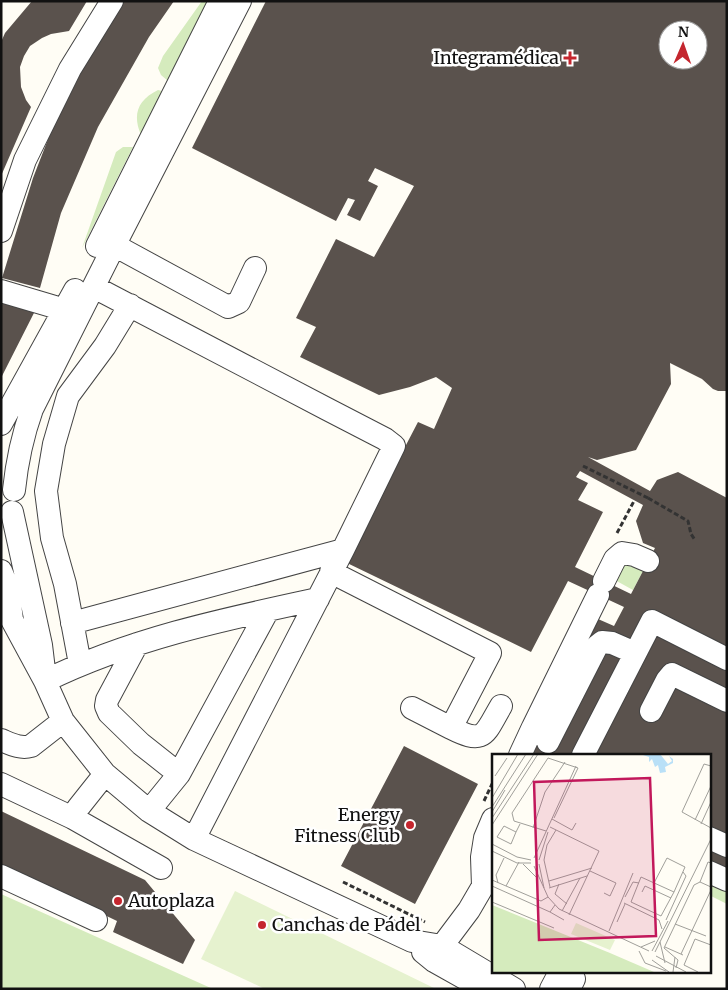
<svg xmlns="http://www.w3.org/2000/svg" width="728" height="990" viewBox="0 0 728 990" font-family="Merriweather,serif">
<rect width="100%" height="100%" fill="#fffdf5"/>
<path fill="#d5ebbd" d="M 202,1 L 208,1 L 168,81 L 161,75 L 158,68 L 163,56 Z
M 158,90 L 162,91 L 141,135 C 132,114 138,100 158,90 Z
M 123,147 L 133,147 L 82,248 L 116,152 Z
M 622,563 L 645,567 L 633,590 L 613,579 Z
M 714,877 L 727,884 L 727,904 L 709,895 L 709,886 Z
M 1,894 L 213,989 L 1,989 Z"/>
<path fill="#e6f2cf" d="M 235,891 L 436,989 L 265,989 L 201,959 Z"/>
<path fill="#5a524d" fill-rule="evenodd" d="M 32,1 L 87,1 L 69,31 L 51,34 L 42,38 L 30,46 L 24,56 L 20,67 L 21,87 L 26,100 L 31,107 L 1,176 L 1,42 L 5,33 Z
M 123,1 L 174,1 L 149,37 L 98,127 L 61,213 L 40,288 L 2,278 L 33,178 L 52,129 L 90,53 Z
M 266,1 L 727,1 L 727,391 L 718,391 L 713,389 L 702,379 L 670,363 L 671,384 L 636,450 L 597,460 L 588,457 L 650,491 L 657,480 L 678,472 L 727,498 L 727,873 L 709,864 L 709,755 L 529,755 L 598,619 L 614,626 L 624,607 L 568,581 L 531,652 L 345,562 L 418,422 L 434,429 L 452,388 L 436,377 L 410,387 L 379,395 L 300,357 L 316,327 L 296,318 L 336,239 L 374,257 L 414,186 L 375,168 L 368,181 L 378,186 L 360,221 L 347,215 L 355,200 L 348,198 L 336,221 L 192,148 ZM 668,30 L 698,30 L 698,60 L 668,60 ZM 580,471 L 643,505 L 636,521 L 643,543 L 655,548 L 631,594 L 575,567 L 603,512 L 578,500 L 588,483 L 576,477 Z
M 1,298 L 37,307 L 1,378 Z
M 404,746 L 478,784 L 415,904 L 341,866 Z
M 1,811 L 145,880 L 195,940 L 183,964 L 113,932 L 117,921 L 1,865 Z"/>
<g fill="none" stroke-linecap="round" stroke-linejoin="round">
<defs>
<path id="minor" d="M 1,231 L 25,160 L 70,69 L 112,1
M 101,238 L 228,307 L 239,302 L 255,268
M 97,246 L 220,1
M 94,287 L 327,409 L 385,439 L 394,446 L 343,550 L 194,839
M 1,291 L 65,310
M 1,424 L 75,290
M 14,490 C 17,461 22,437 32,409 L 115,244 L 240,1
M 12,512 L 41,645 L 44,670
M 1,571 L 8,588 L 12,620 L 45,681 L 63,721 L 105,774 L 149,811 L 194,839 L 412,941 L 442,946 L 514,989
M 331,572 L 490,653 L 451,728 L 412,708
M 604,581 L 615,559 L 622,553 L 634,555 L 648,561
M 72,623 L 343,550
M 137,644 L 107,700 L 106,706 L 109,713 L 141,744 L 179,774
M 80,664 L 65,584 L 52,538 L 46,491 L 54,444 L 68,396 L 105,346 L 130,305
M 45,681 C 130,639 225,619 318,599
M 651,711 L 667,680 L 672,674 L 727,701
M 451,728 C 485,745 484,735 501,706
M 1,740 C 11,744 20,749 31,746 L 63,721
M 548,742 L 597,646 L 602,642 L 612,643 L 635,653
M 520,755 L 533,727 L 598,595
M 583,755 L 652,621 L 727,659
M 1,784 L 73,818 L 78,808 L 105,774
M 149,811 L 179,774 L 268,610
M 73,818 L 161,868
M 709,838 L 727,846
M 709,872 L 727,880
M 1,876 L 96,920
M 423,952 L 434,961 L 484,989
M 434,961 L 442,946 L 469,910 L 483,886 L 482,857 L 485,838 L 493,819
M 551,989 L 560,972
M 569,989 L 574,979"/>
</defs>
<use href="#minor" stroke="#444" stroke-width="24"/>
<path stroke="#333" stroke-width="3" stroke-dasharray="5 2.5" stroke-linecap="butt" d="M 648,498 L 688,521 L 691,534 L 695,540
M 617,533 L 634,501
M 484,801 L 493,782
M 343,882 L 425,922"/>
<use href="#minor" stroke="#fff" stroke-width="22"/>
<path stroke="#333" stroke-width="3" stroke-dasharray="5 2.5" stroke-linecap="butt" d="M 583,466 L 648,498"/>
</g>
<g fill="#c4262e" stroke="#fff" stroke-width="2">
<path d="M567.5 50.5h5v5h5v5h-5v5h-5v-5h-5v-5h5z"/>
<circle cx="410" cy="825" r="5"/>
<circle cx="118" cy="901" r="5"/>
<circle cx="262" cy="925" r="5"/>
</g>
<g text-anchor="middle" stroke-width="5" stroke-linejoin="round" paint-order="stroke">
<g font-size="18" fill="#111" stroke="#fff" text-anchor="end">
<text x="559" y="64">Integramédica</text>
<text x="400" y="821">Energy<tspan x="400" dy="21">Fitness Club</tspan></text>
<text x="128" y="907" text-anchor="start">Autoplaza</text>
<text x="272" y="931" text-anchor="start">Canchas de Pádel</text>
</g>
</g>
<g transform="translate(492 754)">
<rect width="219" height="219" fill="#fffdf5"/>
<path d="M 0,151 L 118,199 L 162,218 L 0,218 Z" fill="#d5ebbd"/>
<path d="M 84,169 L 123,186 L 118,196 L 79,180 Z" fill="#e6f2cf"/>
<path d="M 148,0 L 168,0 L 176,10 L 180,7 L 177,2 L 181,5 L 181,9 L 173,13 L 174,18 L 168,19 L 166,11 L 163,13 L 160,5 L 157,8 L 157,3 Z" fill="#b9e0f7"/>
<path fill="none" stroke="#a09f9a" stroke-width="1" d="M 219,12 L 212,10 L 190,58 L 219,74M 3,22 L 15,4M 0,44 L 26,0M 0,53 L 34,0M 0,58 L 13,36M 0,64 L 42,0M 62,64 L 86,14M 60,65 L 80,76 L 84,69M 203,66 L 219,32M 209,70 L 219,48M 0,71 L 46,0M 58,73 L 107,97 L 77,161M 41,74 L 53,38 L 73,8M 54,77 L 22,67 L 20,59 L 56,4 L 86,14M 24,78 L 12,72 L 5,83 L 19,90 L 24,78 L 28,70M 0,90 L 25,103 L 39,106M 0,97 L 25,109 L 39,109M 42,104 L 84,12M 47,106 L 56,78M 219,109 L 216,108 L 208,128 L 219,133M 31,110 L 45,124M 47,110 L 52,134M 42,112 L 56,143 L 67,155 L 157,197M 98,117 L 124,129 L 118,142 L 112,139M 0,126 L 49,147 L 56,143M 57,127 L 100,114M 6,129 L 4,121 L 12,104M 162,129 L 175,104 L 193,113 L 182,138 L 149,123 L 139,148 L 169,162 L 182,138M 67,130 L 63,140 L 75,150M 0,132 L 58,158 L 63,151M 14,132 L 27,108M 58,133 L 52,106 L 55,91 L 64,76M 57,134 L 95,122M 150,138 L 153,132 L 179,144M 133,143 L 141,128 L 147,129M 0,148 L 62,174M 132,149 L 167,166 L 170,175M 70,157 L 88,124M 58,158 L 72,166M 174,166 L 194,122 L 191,118M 125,168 L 133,150M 183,170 L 214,182M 117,177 L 141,119M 168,188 L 173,209M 149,193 L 163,187M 173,193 L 191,201M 147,197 L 153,209 L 174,217M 160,197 L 176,167M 163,198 L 219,85M 189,200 L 219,136M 164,202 L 194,218M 160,206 L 177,218M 184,214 L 186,206 L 172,194 L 202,131 L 208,128M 181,218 L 183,203M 206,218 L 192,211 L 203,185 L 219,191"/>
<path fill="#c2185b" fill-opacity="0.15" stroke="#c2185b" stroke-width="2.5" d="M 158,24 L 164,182 L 47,186 L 42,28 Z"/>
<rect width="219" height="219" fill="none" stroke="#111" stroke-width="2.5"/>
</g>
<rect width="728" height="990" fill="none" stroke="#111111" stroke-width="5"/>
<g transform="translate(683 45) rotate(2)"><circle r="24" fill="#ffffff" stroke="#a0a0a0"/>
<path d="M0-4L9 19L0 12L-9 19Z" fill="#c4262e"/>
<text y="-8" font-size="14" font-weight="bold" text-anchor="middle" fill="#111111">N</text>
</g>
</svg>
